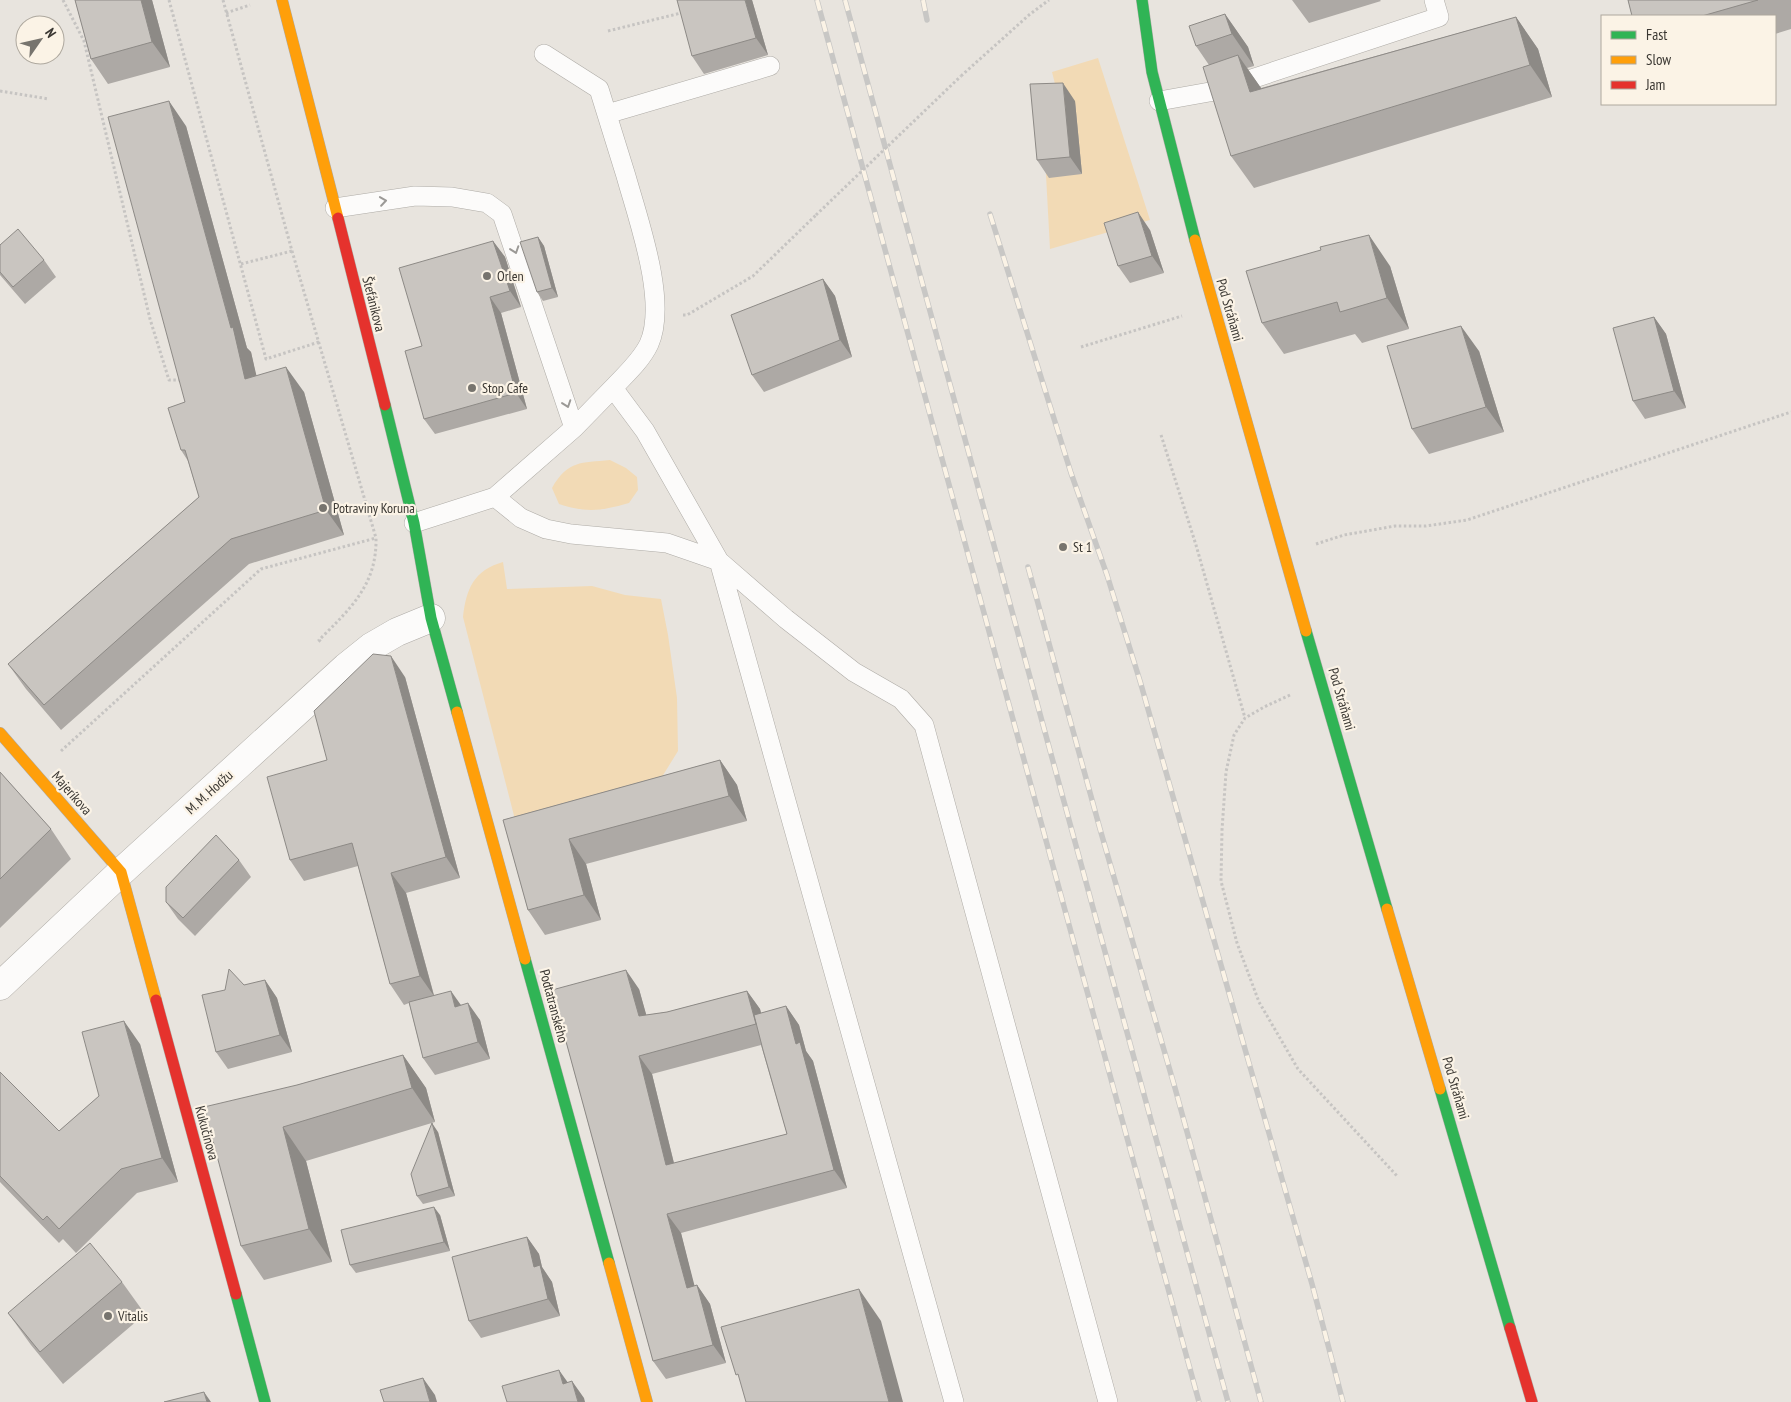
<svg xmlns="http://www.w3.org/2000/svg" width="1791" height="1402" viewBox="0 0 1791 1402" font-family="'PT Sans Narrow',sans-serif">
<rect width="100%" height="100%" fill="#e8e4de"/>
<path fill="#f2dab5" d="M 1098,58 L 1150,220 L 1050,249 L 1042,101 L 1058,96 L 1052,72 Z
M 610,460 L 626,468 L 637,477 L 638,490 L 629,503 C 601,511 587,513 559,504 L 552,488 C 568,460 581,463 610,460 Z
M 503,562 L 507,589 L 592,586 L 625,595 L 661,599 L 668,635 L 677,698 L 678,751 L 652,793 L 520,839 L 463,617 C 466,589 474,570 503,562 Z"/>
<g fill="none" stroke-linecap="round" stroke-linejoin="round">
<defs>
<path id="lane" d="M 544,54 L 599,89 C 608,118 617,147 626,176 C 638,219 668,302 649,344 C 641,361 625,375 613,388
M 1159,101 L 1215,91 L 1439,17 L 1434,0
M 607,114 L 770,66
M 335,208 L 415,196 L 452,197 L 487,203 L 502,214 L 574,428
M 495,497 L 521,518 L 546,529 L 571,534 L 667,543 L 719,561 L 786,619 L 854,672 L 901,699 L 924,725 L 1108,1402
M 414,523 L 495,497 L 574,428 L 613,388 L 645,431 L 719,561 L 954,1402"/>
<path id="street" d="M 0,986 L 121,872 L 346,667 L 371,647 L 397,632 L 431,618"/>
<path id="fast" d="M 1142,0 L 1152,72 L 1195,240
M 385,405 L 414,523 L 431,618 L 457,712
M 1306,631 L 1387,909
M 525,959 L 609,1263
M 1440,1089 L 1510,1328
M 236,1294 L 265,1402"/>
<path id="slow" d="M 282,0 L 338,218
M 1195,240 L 1306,631
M 457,712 L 525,959
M 0,733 L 121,872 L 156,1000
M 1387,909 L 1440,1089
M 609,1263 L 647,1402"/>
<path id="jam" d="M 338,218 L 385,405
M 156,1000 L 236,1294
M 1510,1328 L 1532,1402"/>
</defs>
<use href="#lane" stroke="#aeaba6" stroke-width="20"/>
<use href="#street" stroke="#aeaba6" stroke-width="29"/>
<use href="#fast" stroke="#aeaba6" stroke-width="12"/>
<use href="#slow" stroke="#aeaba6" stroke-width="12"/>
<use href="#jam" stroke="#aeaba6" stroke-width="12"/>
<path stroke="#c6c4c2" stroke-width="3" stroke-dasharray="2.5 2.5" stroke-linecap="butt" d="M 63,0 L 84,41 L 150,319 L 169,380 L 182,380
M 169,0 L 266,359 L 319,342
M 223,0 L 292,251 L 376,538 C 377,585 350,609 319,640 L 322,643
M 226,13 L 250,5
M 608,31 L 681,13
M 961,76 L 1029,15 L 1049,0
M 0,91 L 49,99
M 241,264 L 292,251
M 683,315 L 687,315 L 753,276 L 816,215
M 1081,347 L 1182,316
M 1161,435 L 1196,545 L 1245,718
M 1316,544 L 1344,535 L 1395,526 L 1426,526 L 1467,520 L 1791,412
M 1290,695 L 1264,707 L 1245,718 L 1234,735 L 1226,772 L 1222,830 L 1221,881 L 1237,943 L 1259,1002 L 1298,1069 L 1398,1177
M 61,751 L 261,569 L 376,538"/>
<use href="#lane" stroke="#fcfbfa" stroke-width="19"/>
<use href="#street" stroke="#fcfbfa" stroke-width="28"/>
<use href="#fast" stroke="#30b455" stroke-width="11"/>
<use href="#slow" stroke="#ff9f0a" stroke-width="11"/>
<use href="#jam" stroke="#e5322d" stroke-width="11"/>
<defs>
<path id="rail" d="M 817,0 L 1199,1402
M 845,0 L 1228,1402
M 923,0 L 927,20
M 990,214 L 1071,473 L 1107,575 L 1140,681 L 1312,1284 L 1343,1402
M 1028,567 L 1100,829 L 1175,1088 L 1261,1402"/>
</defs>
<use href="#rail" stroke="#c8c7c5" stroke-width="5.5"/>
<use href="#rail" stroke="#fbf3e6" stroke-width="4" stroke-dasharray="11" stroke-linecap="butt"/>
<path stroke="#c6c4c2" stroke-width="3" stroke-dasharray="2.5 2.5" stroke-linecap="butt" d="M 816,215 L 961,76"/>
</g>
<path fill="#ada9a5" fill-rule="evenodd" d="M 75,0 L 152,0 L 170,67 L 108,84 L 91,59 Z
M 752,0 L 768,55 L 704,74 L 692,56 Z
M 1292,0 L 1380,0 L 1381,1 L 1309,23 Z
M 1628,0 L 1791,0 L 1791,29 L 1775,34 L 1775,16 L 1632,16 Z
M 1225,14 L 1248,47 L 1254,66 L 1247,68 L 1261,88 L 1516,17 L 1538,49 L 1552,97 L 1254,188 L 1231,156 L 1209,65 L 1196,46 Z
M 1075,101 L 1082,174 L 1049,178 L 1037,160 Z
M 186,126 L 247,348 L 251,352 L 256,376 L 304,392 L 344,535 L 249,564 L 61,730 L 26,689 L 8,664 L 199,497 L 188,461 L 181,450 L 185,402 Z
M 1150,230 L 1164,273 L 1130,283 L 1118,266 Z
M 538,237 L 544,246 L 558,297 L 543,301 L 537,292 Z
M 493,241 L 505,257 L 521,307 L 501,313 L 527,409 L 435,434 L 424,419 L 422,346 Z
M 0,245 L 44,260 L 56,277 L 25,304 L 0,275 Z
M 1390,266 L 1409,329 L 1362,343 L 1355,334 L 1284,354 L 1262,323 Z
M 823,279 L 835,296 L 852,357 L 764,392 L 752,375 Z
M 1654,317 L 1666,334 L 1686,408 L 1645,419 L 1633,401 Z
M 1479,351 L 1504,432 L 1429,454 L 1412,429 Z
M 405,677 L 460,878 L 406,893 L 434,995 L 461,1005 L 480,1020 L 490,1059 L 435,1075 L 423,1058 L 409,1003 L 404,1005 L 390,984 L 358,866 L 304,881 L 290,860 Z
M 720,760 L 737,785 L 747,821 L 586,864 L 601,920 L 545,935 L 528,910 L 503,820 Z
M 0,772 L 51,829 L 71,859 L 0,928 Z
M 239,860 L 251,877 L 195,936 L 178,919 L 166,902 Z
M 265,980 L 277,998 L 292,1052 L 228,1069 L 216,1052 L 225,990 Z
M 639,989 L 646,1015 L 667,1012 L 747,991 L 760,1009 L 761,1013 L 786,1006 L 799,1025 L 806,1051 L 813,1061 L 847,1188 L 681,1233 L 694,1286 L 697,1285 L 710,1304 L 726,1363 L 666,1379 L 653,1361 L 552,990 ZM 761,1045 L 787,1134 L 674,1163 L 652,1074 Z
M 140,1044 L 178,1182 L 137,1193 L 76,1253 L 63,1239 L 59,1243 L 0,1182 L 0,1072 L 59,1131 L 99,1096 Z
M 403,1055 L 426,1088 L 435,1122 L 306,1161 L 332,1262 L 264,1280 L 241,1246 L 297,1085 Z
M 438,1132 L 455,1196 L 423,1204 L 417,1196 Z
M 440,1215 L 450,1251 L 356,1273 L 350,1265 Z
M 527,1237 L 539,1254 L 542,1267 L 552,1282 L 560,1316 L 481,1338 L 469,1321 Z
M 122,1282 L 145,1314 L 63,1384 L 31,1345 L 8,1313 Z"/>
<path fill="#8d8a86" d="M 141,0 L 152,0 L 170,67 L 152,42 Z
M 745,0 L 752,0 L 768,55 L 756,38 Z
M 1225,14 L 1248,47 L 1254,66 L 1232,34 Z
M 1516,17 L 1538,49 L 1552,97 L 1530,65 Z
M 1238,55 L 1261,88 L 1272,124 L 1250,92 Z
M 1063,83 L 1075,101 L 1082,174 L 1070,157 Z
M 169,101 L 186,126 L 247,348 L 251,352 L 263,404 L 245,379 Z
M 1138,212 L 1150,230 L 1164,273 L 1152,256 Z
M 1369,235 L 1390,266 L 1409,329 L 1387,298 Z
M 538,237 L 544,246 L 558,297 L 552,288 Z
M 493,241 L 505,257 L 521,307 L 510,291 Z
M 823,279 L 835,296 L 852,357 L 840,340 Z
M 490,297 L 501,313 L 527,409 L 516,393 Z
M 1654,317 L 1666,334 L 1686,408 L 1674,391 Z
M 1461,326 L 1479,351 L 1504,432 L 1486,407 Z
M 286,367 L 304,392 L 344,535 L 326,510 Z
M 391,656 L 405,677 L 460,878 L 446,857 Z
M 720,760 L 737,785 L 747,821 L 729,796 Z
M 569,839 L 586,864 L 601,920 L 584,895 Z
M 391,873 L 406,893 L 434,996 L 420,976 Z
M 626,970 L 639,989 L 652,1035 L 639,1016 Z
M 265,980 L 277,998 L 292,1052 L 280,1035 Z
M 451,991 L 463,1008 L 455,1007 Z
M 747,991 L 760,1009 L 769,1043 L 756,1024 Z
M 468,1003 L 480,1020 L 490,1059 L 478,1042 Z
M 786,1006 L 799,1025 L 806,1051 L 813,1061 L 847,1188 L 834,1170 L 796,1044 Z
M 124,1021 L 140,1044 L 178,1182 L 162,1158 Z
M 403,1055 L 426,1088 L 435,1122 L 412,1088 Z
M 639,1056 L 652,1074 L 679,1184 L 666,1165 Z
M 432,1123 L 438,1132 L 455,1196 L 449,1187 Z
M 283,1127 L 306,1161 L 332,1262 L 309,1229 Z
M 434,1207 L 440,1215 L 450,1251 L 444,1242 Z
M 667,1214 L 681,1233 L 700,1307 L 687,1288 Z
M 527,1237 L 539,1254 L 542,1267 L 552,1282 L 560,1316 L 548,1299 L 534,1267 Z
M 697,1285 L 710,1304 L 726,1363 L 713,1345 Z
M 859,1289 L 881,1321 L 903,1402 L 889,1402 Z
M 559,1370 L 571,1387 L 563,1384 Z
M 423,1378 L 435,1395 L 437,1402 L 430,1402 Z
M 572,1381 L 584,1398 L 585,1402 L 578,1402 Z
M 204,1392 L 211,1402 L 207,1402 Z"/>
<path fill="#c9c5c0" stroke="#8d8a86" d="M 75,0 L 141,0 L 152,42 L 91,59 Z
M 677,0 L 745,0 L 756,38 L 692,56 Z
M 1628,0 L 1758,0 L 1702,16 L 1632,16 Z
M 1225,14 L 1232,34 L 1196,46 L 1189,26 Z
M 1516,17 L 1530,65 L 1231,156 L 1203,67 L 1238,55 L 1250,92 Z
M 1063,83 L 1070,157 L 1037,160 L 1030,84 Z
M 169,101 L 231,328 L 233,327 L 245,379 L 286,367 L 326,510 L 231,539 L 44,705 L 8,664 L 199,497 L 185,450 L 181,450 L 168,408 L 185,402 L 108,117 Z
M 1138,212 L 1152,256 L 1118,266 L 1104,223 Z
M 18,229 L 44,260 L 13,287 L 0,272 L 0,245 Z
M 1369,235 L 1387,298 L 1340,312 L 1337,302 L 1262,323 L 1246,271 L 1321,250 L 1320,247 Z
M 538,237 L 552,288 L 537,292 L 520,242 Z
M 493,241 L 510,291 L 490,297 L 516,393 L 424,419 L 405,351 L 422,346 L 399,268 Z
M 823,279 L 840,340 L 752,375 L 731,315 Z
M 1654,317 L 1674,391 L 1633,401 L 1613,328 Z
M 1461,326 L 1486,407 L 1412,429 L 1387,346 Z
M 373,654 L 391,656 L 446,857 L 391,873 L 420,976 L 390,984 L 352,843 L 290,860 L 267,777 L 327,760 L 314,711 Z
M 720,760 L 729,796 L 569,839 L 584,895 L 528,910 L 503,820 Z
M 0,772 L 51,829 L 0,879 Z
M 216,835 L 239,860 L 183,918 L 166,902 L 166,887 Z
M 229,969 L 244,985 L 265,980 L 280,1035 L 216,1052 L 202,995 L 225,990 Z
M 626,970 L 639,1016 L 667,1012 L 747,991 L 756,1024 L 639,1056 L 666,1165 L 787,1134 L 763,1050 L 754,1015 L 786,1006 L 796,1044 L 800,1042 L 834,1170 L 667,1214 L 687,1288 L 697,1285 L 713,1345 L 653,1361 L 552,990 Z
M 451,991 L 455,1007 L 468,1003 L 478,1042 L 423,1058 L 409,1002 Z
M 124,1021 L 162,1158 L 121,1169 L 59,1229 L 47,1216 L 43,1220 L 0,1176 L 0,1072 L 59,1131 L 99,1096 L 82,1032 Z
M 403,1055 L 412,1088 L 283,1127 L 309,1229 L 241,1246 L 204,1107 L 297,1085 Z
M 432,1123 L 449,1187 L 417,1196 L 411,1174 Z
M 434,1207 L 444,1242 L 350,1265 L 341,1230 Z
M 527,1237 L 534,1267 L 540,1265 L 548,1299 L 469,1321 L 452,1257 Z
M 90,1243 L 122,1282 L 40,1352 L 8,1313 Z
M 859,1289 L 889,1402 L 746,1402 L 738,1374 L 736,1375 L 721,1327 Z
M 559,1370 L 563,1384 L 572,1381 L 578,1402 L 507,1402 L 502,1386 Z
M 423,1378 L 430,1402 L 384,1402 L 380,1390 Z
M 204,1392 L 207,1402 L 164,1402 Z"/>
<defs><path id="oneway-chevron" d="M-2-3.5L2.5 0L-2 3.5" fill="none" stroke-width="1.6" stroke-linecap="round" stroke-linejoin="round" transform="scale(1.25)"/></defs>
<g stroke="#9b9996">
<use href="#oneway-chevron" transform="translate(383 201) rotate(-8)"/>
<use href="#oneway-chevron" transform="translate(515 250) rotate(71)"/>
<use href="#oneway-chevron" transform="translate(567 404) rotate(71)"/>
</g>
<g fill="#77746e" stroke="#fbf3e6" stroke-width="2">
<circle cx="487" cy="276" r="5"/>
<circle cx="472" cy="388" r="5"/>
<circle cx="323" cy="508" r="5"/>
<circle cx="1063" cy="547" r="5"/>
<circle cx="108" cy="1316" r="5"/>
</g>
<g text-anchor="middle" stroke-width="4.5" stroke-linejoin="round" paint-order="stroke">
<g font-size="14" fill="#3a3732" stroke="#fbf3e6" text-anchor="start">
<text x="497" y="281">Orlen</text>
<text x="482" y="393">Stop Cafe</text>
<text x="333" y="513">Potraviny Koruna</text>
<text x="1073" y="552">St 1</text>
<text x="118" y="1321">Vitalis</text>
</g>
<g font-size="14" fill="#3a3732" stroke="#fbf3e6">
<text transform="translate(374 304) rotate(76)" y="5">Štefánikova</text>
<text transform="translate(1230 310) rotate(74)" y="5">Pod Stráňami</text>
<text transform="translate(1342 699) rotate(74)" y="5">Pod Stráňami</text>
<text transform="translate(209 792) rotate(-42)" y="5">M. M. Hodžu</text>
<text transform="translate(72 793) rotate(49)" y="5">Majeríkova</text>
<text transform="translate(554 1006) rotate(75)" y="5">Podtatranského</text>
<text transform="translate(1456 1088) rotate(74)" y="5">Pod Stráňami</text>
<text transform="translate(207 1133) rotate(75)" y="5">Kukučínova</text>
</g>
</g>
<rect x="1601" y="15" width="175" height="90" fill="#fbf3e6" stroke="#aea89e"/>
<rect x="1611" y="31" width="25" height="8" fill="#30b455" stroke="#aea89e"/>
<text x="1646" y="40" font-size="15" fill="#3a3732">Fast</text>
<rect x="1611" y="56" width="25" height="8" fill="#ff9f0a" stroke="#aea89e"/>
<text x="1646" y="65" font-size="15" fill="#3a3732">Slow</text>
<rect x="1611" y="81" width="25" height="8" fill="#e5322d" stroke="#aea89e"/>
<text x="1646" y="90" font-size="15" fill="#3a3732">Jam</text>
<g transform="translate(40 40) rotate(56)"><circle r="24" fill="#fbf3e6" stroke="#aea89e"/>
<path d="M0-4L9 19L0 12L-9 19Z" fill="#77746e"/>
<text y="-8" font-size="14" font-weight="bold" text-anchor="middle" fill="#3a3732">N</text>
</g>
</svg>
